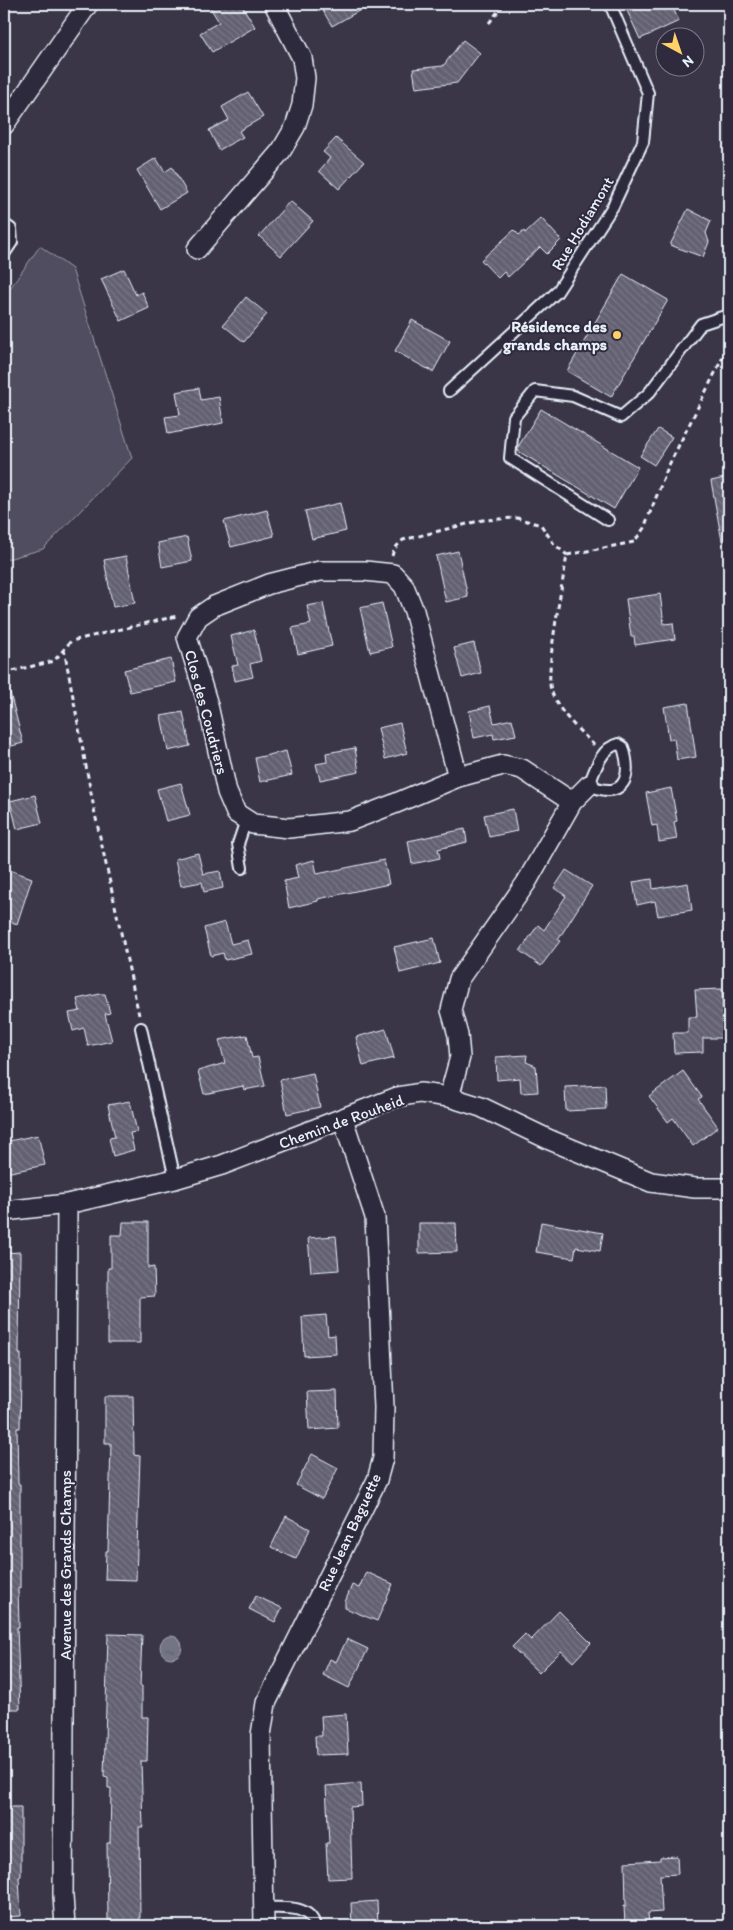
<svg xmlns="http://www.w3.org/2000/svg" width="733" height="1930" viewBox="0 0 733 1930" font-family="Itim,sans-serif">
<defs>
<pattern id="water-ripples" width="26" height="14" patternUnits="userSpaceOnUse" patternTransform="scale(1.25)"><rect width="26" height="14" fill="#737482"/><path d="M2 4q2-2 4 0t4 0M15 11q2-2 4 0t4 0" fill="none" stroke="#5f6069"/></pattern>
<pattern id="building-back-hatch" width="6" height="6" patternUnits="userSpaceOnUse" patternTransform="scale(1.25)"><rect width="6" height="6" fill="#636171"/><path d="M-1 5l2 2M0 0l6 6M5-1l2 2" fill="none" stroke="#797886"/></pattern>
</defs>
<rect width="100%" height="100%" fill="#3a3648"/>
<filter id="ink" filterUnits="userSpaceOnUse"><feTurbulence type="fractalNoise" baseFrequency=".02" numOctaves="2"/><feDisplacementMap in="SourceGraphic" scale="10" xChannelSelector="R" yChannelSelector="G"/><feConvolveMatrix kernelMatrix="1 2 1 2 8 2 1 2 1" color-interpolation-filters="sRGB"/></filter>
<g filter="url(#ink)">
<path fill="#504e5f" stroke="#9ca0ac" d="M 40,246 L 72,269 L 132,458 L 43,549 L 4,560 L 4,297 Z"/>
<path fill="url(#water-ripples)" stroke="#a2a6b1" d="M160 1647a11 11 0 1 1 22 0a11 11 0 1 1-22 0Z"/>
<path fill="url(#building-back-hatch)" stroke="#e8f1f8" d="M 208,4 L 241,4 L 255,27 L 212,52 L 200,33 L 219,22 Z
M 319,4 L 371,4 L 332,26 Z
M 624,4 L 671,4 L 679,21 L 640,39 Z
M 463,40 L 480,53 L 457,83 L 416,88 L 413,69 L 443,66 Z
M 248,92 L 263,117 L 239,131 L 243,137 L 219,150 L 209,130 L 229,120 L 222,107 Z
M 336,138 L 364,162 L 339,189 L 319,171 L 330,158 L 323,152 Z
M 156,158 L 165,172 L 172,167 L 187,193 L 160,209 L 137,170 Z
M 290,201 L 313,221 L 281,256 L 259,236 Z
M 688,209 L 711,221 L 706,233 L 709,242 L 703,257 L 670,245 Z
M 541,218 L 561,240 L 547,254 L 540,247 L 508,277 L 504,272 L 498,278 L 481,260 L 514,230 L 519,235 L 524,231 L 525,233 Z
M 124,269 L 136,295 L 142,292 L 149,308 L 121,321 L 101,279 Z
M 623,274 L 668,300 L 611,397 L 567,371 Z
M 246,297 L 267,314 L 244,342 L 223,325 Z
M 412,320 L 450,341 L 433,372 L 395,351 Z
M 199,388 L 201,400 L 219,397 L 223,423 L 168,434 L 165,417 L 180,415 L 176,392 Z
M 541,409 L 638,467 L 614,509 L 518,451 L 518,447 Z
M 658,429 L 672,437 L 654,465 L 640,456 Z
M 729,477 L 729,540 L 722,541 L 711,481 Z
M 340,503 L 346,531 L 312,539 L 305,511 Z
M 267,510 L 274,536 L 231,547 L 224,521 Z
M 187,537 L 192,561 L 162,567 L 158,543 Z
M 458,551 L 468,597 L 446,602 L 436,556 Z
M 126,556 L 135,603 L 113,607 L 104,560 Z
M 660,594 L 664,624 L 673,623 L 675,639 L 635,645 L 634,636 L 631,636 L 626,599 Z
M 323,603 L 332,646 L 298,654 L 292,628 L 311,624 L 307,606 Z
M 382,603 L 392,647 L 370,652 L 360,608 Z
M 254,630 L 261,661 L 250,664 L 253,677 L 235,681 L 232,666 L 238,665 L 231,636 Z
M 474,643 L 481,673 L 462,678 L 454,648 Z
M 171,659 L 176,682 L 130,692 L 124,670 Z
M 9,689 L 23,743 L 4,748 L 4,690 Z
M 688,703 L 696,757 L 677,760 L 674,738 L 669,739 L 664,707 Z
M 490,706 L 494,723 L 512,719 L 516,735 L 494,739 L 493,734 L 474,738 L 469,711 Z
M 183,712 L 190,746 L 168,751 L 161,716 Z
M 400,723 L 407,753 L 385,759 L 378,728 Z
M 355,748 L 359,772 L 320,780 L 316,764 L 327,762 L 326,753 Z
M 286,751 L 292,775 L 260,782 L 255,758 Z
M 181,783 L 190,815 L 166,821 L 157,789 Z
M 671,788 L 677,821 L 674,822 L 677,839 L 659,842 L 657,825 L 652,826 L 646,793 Z
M 35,795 L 42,823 L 17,829 L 10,801 Z
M 513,809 L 517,831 L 489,837 L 484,815 Z
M 465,829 L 467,842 L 438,849 L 440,858 L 412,864 L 408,841 Z
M 198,853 L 203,874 L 220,871 L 223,888 L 204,892 L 202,882 L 181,886 L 175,859 Z
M 314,860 L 317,874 L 384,860 L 389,884 L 318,899 L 318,901 L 289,908 L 284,881 L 298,878 L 295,865 Z
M 7,869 L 32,878 L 17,924 L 4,919 L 4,880 Z
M 566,870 L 592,886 L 558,940 L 560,941 L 541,966 L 520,951 L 538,925 L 544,930 L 566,896 L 554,888 Z
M 652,879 L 653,889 L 688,883 L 692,910 L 658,916 L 655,901 L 637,905 L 633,882 Z
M 225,922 L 231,944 L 248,940 L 252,954 L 225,960 L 223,953 L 211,956 L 204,928 Z
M 434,938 L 440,963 L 400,973 L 394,947 Z
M 722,989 L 724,1038 L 703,1038 L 703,1052 L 674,1053 L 673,1033 L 688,1033 L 688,1017 L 697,1017 L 695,990 Z
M 100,994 L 105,994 L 110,1013 L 105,1014 L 112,1041 L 88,1046 L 84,1028 L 73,1031 L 69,1013 L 80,1011 L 77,999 Z
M 386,1029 L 394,1058 L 363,1066 L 356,1037 Z
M 247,1035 L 252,1058 L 258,1057 L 265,1086 L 244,1090 L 243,1086 L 204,1094 L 198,1071 L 225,1063 L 219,1040 Z
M 527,1055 L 526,1062 L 536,1066 L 538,1092 L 521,1093 L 520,1078 L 497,1080 L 496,1057 Z
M 683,1071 L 702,1097 L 698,1099 L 718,1127 L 693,1146 L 673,1118 L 668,1122 L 649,1096 Z
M 313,1073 L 320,1107 L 287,1114 L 280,1080 Z
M 605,1085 L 606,1109 L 566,1111 L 565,1087 Z
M 130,1101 L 137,1132 L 130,1133 L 134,1150 L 113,1156 L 109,1138 L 115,1137 L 108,1105 Z
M 38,1135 L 45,1165 L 6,1173 L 4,1161 L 4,1142 Z
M 123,1222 L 148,1222 L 148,1268 L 154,1267 L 155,1296 L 140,1297 L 140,1343 L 108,1343 L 108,1268 L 111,1268 L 111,1235 L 122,1235 Z
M 541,1222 L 603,1233 L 600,1251 L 576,1247 L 574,1258 L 536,1252 Z
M 419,1223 L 456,1223 L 457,1252 L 419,1253 Z
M 336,1236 L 339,1270 L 311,1272 L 308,1238 Z
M 20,1252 L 19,1354 L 21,1354 L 21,1376 L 20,1428 L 17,1428 L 18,1484 L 20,1484 L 20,1588 L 18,1588 L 19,1627 L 17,1627 L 20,1709 L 4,1709 L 4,1253 Z
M 326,1315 L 328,1336 L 335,1335 L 336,1354 L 304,1356 L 302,1317 Z
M 337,1391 L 338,1428 L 309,1430 L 307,1392 Z
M 105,1396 L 133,1396 L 134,1455 L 140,1456 L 136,1580 L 105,1579 L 106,1551 L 108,1551 L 111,1443 L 105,1443 Z
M 312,1454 L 338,1468 L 322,1499 L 296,1485 Z
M 286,1516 L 310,1529 L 296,1559 L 271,1547 Z
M 366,1572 L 393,1584 L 377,1621 L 345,1608 L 345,1602 L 352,1585 L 359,1588 Z
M 256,1596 L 282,1608 L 275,1622 L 249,1609 Z
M 559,1611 L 591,1643 L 573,1662 L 561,1651 L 539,1673 L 512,1647 L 525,1634 L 531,1640 Z
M 108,1634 L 142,1635 L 140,1686 L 142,1686 L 142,1717 L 148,1717 L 147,1761 L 141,1761 L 143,1827 L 139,1827 L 140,1920 L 108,1920 L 107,1843 L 110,1843 L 111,1788 L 108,1788 L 108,1778 L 104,1777 Z
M 347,1639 L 368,1649 L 349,1688 L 323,1675 L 330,1659 L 336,1662 Z
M 346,1714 L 348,1754 L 316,1755 L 315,1736 L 322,1736 L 321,1716 Z
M 361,1783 L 362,1806 L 350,1807 L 352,1878 L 328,1879 L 326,1843 L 329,1843 L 326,1786 Z
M 4,1807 L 21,1807 L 21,1876 L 19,1877 L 21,1916 L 4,1917 Z
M 677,1856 L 678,1874 L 660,1875 L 662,1912 L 648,1913 L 649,1926 L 625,1926 L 624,1905 L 626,1906 L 625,1862 L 660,1860 L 660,1857 Z
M 377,1901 L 378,1926 L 352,1926 L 351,1903 Z"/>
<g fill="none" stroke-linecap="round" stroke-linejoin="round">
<defs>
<path id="lane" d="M 4,224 L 11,229 L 12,242 L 4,254
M 449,391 L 557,292 L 613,206 L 643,142 L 648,93 L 610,4
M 608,520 L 510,458 L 514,417 L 535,391 L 573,396 L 621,417 L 649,393 L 701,324 L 722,317 L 729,319
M 618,744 L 623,747 C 633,779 623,800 589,785 C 595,770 601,748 618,744 Z
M 242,868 L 238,844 L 246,820
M 141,1028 L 175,1179
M 264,1908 C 282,1908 310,1904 315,1926"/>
<path id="street" d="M 4,125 L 88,4
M 197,249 L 281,151 L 295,127 L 302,105 L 305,78 L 302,58 L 274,4
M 458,777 L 414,611 L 404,586 L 393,574 L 365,571 L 320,571 L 269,584 L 214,606 L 198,617 L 187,637 L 208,705 L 227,792 L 236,813 L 253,824 L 289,828 L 350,821 L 394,804 L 458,777 L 503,765 L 522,769 L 572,802
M 449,1097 L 460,1057 L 458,1035 L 451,1010 L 459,979 L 526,883 L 572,802 L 589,785
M 4,1211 L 67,1204 L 175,1179 L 222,1165 L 397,1097 L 420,1093 L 449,1097 L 481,1107 L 550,1140 L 651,1182 L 695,1188 L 729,1188
M 65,1926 L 63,1896 L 67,1204
M 264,1926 L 261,1735 L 266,1703 L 377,1480 L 383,1458 L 384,1407 L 375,1217 L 343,1119"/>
</defs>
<use href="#lane" stroke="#e8f1f8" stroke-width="14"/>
<use href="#street" stroke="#e8f1f8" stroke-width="22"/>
<path stroke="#e8f1f8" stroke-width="3" stroke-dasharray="5 4" stroke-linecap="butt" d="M 489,23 L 504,4
M 392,556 L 394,549 L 403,540 L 483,520 L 517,518 L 541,525 L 554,544 L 567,555
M 64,649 L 95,814 L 139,1015
M 4,673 L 54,661 L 71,641 L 177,616
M 594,745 C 577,728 559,713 551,690 C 545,671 563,581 567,555 L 634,542 L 644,528 L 668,467 L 727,349 L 729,349"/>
<use href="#lane" stroke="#2f2a3d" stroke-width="10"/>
<use href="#street" stroke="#2f2a3d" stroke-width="19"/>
</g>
</g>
<circle fill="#ffd166" stroke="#2f2a3d" stroke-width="2" cx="617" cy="335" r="5"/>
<g text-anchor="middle" stroke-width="4" stroke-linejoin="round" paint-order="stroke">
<g font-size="16" fill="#e8f1f8" stroke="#2f2a3d">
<text transform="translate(582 223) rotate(-59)" y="6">Rue Hodiamont</text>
<text transform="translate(207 712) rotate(75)" y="6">Clos des Coudriers</text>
<text transform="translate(341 1121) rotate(-20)" y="6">Chemin de Rouheid</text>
<text transform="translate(349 1532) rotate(-65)" y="6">Rue Jean Baguette</text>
<text transform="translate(65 1565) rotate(-90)" y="6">Avenue des Grands Champs</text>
</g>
<g font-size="16" font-weight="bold" fill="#e8f1f8" stroke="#2f2a3d" text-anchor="end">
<text x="607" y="332">Résidence des<tspan x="607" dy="18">grands champs</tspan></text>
</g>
</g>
<rect width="733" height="1930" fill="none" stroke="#2f2a3d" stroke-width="20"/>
<rect x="10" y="10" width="713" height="1910" fill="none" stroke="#e8f1f8" stroke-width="2" filter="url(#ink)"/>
<g transform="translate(680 52) rotate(140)"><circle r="24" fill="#2f2a3d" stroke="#797a88"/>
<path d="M0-4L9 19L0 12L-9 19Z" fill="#ffd166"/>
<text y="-8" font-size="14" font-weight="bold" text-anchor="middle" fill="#e8f1f8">N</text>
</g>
</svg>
